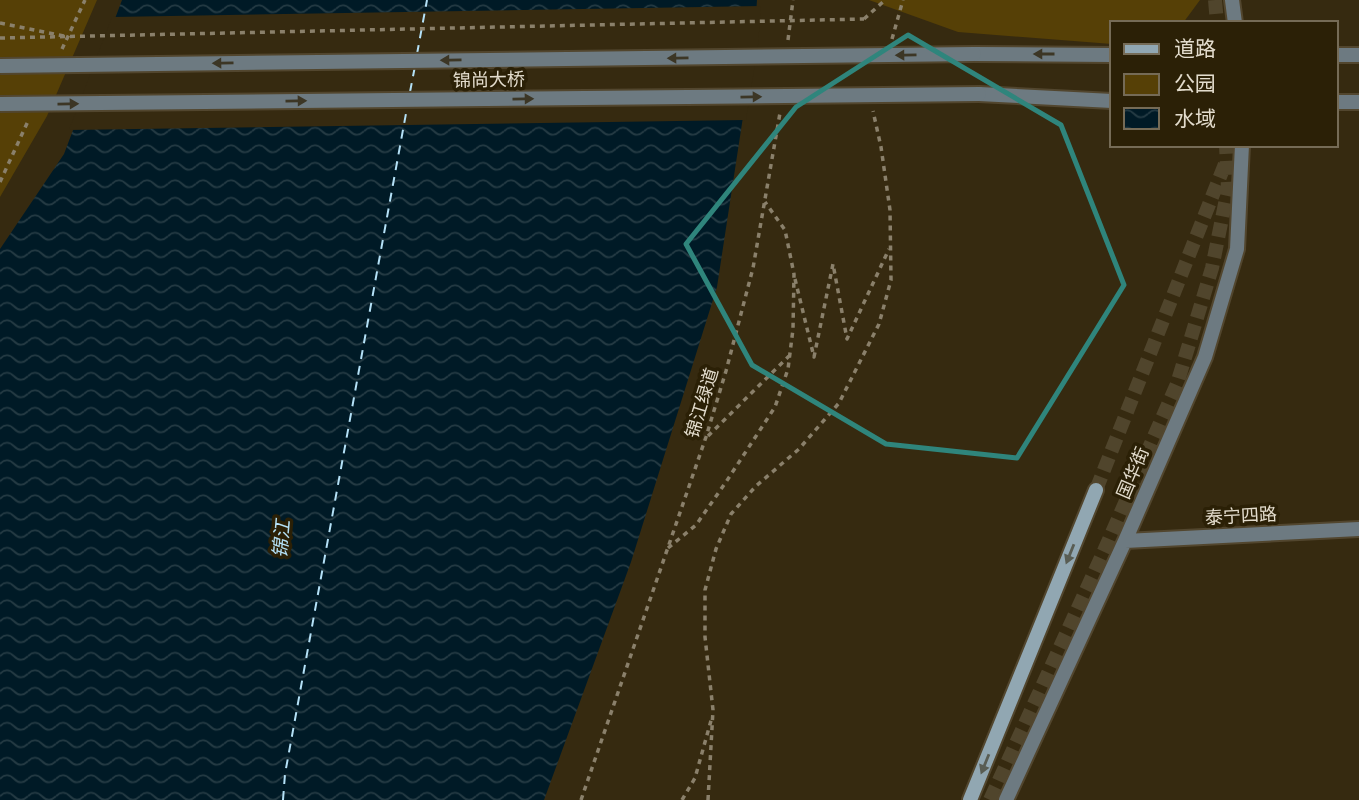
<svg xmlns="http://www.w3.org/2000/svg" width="1359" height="800" viewBox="0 0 1359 800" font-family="'Titillium Web','Noto Sans SC',sans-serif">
<defs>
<pattern id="water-waves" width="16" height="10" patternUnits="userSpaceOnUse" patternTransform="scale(1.75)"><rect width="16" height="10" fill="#001a26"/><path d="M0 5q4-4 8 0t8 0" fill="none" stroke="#253b44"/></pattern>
</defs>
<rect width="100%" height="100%" fill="#362a10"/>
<path fill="#564006" d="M 0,0 L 97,0 L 47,116 L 0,197 Z
M 869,0 L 1200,0 L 1183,23 L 1112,23 L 1112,44 L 958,32 Z"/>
<path fill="url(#water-waves)" d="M 122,0 L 757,0 L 754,45 L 717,287 L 631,562 L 544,800 L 0,800 L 0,249 L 64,154 Z"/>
<path fill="#362a10" d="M 761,6 L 758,45 L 746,120 L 69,130 L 112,17 Z"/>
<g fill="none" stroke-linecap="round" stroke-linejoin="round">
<path stroke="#b4e1f7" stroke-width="2" stroke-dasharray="9 7" stroke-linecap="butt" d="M 417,54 L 427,0
M 410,92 L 415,66
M 283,800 L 285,774 L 407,108"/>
<path stroke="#50452c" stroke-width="14" stroke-dasharray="14 7" stroke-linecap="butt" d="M 1215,0 L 1217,23
M 1096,490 L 1225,164
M 990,800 L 1104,551 L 1177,384 L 1212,268 L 1228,189 L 1226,145"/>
<defs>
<path id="tertiary" d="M 1232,0 L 1235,23
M 974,54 L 1112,55
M 1336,55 L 1359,55
M 979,94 L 1112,101
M 1336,102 L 1359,102
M 1125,541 L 1359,529
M 1006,800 L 1125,541 L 1205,357 L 1237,249 L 1242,145"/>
<path id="secondary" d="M 970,800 L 1096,490"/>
</defs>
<use href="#tertiary" stroke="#52462e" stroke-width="18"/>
<use href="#secondary" stroke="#52462e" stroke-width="18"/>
<path stroke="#8a806b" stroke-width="3.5" stroke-dasharray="5 5" stroke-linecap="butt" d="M 864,19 L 885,0
M 0,23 L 64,36
M 892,39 L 903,0
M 788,40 L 793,0
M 62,49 L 85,0
M 0,182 L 29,119
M 795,279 L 814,357 L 833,264 L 847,339 L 889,249
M 708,436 L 790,355
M 668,548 L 696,525 L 726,482 L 775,407 L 788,369 L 793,329 L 794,274 L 785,230 L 765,202
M 581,800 L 706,437 L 726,371 L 753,268 L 780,113
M 682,800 L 695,778 L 712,717
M 708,800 L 713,710 L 705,637 L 705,590 L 716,549 L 731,514 L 756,486 L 799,449 L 839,403 L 879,324 L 891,280 L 890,210 L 881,147 L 873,111"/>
<use href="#tertiary" stroke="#6d7a81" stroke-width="14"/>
<use href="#secondary" stroke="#91a7b2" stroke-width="14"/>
<defs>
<path id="tertiary-bridge" d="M 0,66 L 974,54
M 0,104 L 979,94"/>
</defs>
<use href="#tertiary-bridge" stroke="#52462e" stroke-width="18" stroke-linecap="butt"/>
<path stroke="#8a806b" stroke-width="3.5" stroke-dasharray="5 5" stroke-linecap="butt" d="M 0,38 L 864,19"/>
<use href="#tertiary-bridge" stroke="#6d7a81" stroke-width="14"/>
</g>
<defs><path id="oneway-solid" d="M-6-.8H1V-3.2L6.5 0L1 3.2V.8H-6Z" transform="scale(1.75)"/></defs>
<g fill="#3c3625">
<use href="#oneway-solid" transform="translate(1044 54) rotate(-180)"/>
<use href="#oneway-solid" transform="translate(906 55) rotate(179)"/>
<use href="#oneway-solid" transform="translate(678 58) rotate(179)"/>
<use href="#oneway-solid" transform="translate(451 60) rotate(179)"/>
<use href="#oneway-solid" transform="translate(223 63) rotate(179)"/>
<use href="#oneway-solid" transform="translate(751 97) rotate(-1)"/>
<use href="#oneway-solid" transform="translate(523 99) rotate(-1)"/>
<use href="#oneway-solid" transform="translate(296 101) rotate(-1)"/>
<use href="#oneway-solid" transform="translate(68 104) rotate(-1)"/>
</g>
<g fill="#595d53">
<use href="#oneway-solid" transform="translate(1070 554) rotate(112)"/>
<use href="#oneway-solid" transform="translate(985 764) rotate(112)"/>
</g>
<path fill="none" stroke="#2f857c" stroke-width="5" stroke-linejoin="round" d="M 908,35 L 1061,125 L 1124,285 L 1017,458 L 886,444 L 752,365 L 686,244 L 796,107 Z"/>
<g text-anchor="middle" stroke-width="7" stroke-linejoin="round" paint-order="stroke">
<g font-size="18" fill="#e3dccd" stroke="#2b2006">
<text transform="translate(489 80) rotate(-1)" y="6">锦尚大桥</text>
<text transform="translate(702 403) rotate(-73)" y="6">锦江绿道</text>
<text transform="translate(1133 473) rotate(-67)" y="6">国华街</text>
<text transform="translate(1241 516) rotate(-3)" y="6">泰宁四路</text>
</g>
<g font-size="19" font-style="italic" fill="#b4e1f7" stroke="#2b2006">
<text transform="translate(281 539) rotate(-85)" y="7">锦江</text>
</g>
</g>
<rect x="1110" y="21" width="228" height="126" fill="#2b2006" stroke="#756b56" stroke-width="2"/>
<rect x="1124" y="44" width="35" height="10" fill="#91a7b2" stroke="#756b56" stroke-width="2"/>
<text x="1174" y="56" font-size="21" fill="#e3dccd">道路</text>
<rect x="1124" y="74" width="35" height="21" fill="#564006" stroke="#756b56" stroke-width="2"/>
<text x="1174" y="91" font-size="21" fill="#e3dccd">公园</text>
<rect x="1124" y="108" width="35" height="21" fill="url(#water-waves)" stroke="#756b56" stroke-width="2"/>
<text x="1174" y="126" font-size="21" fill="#e3dccd">水域</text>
</svg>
